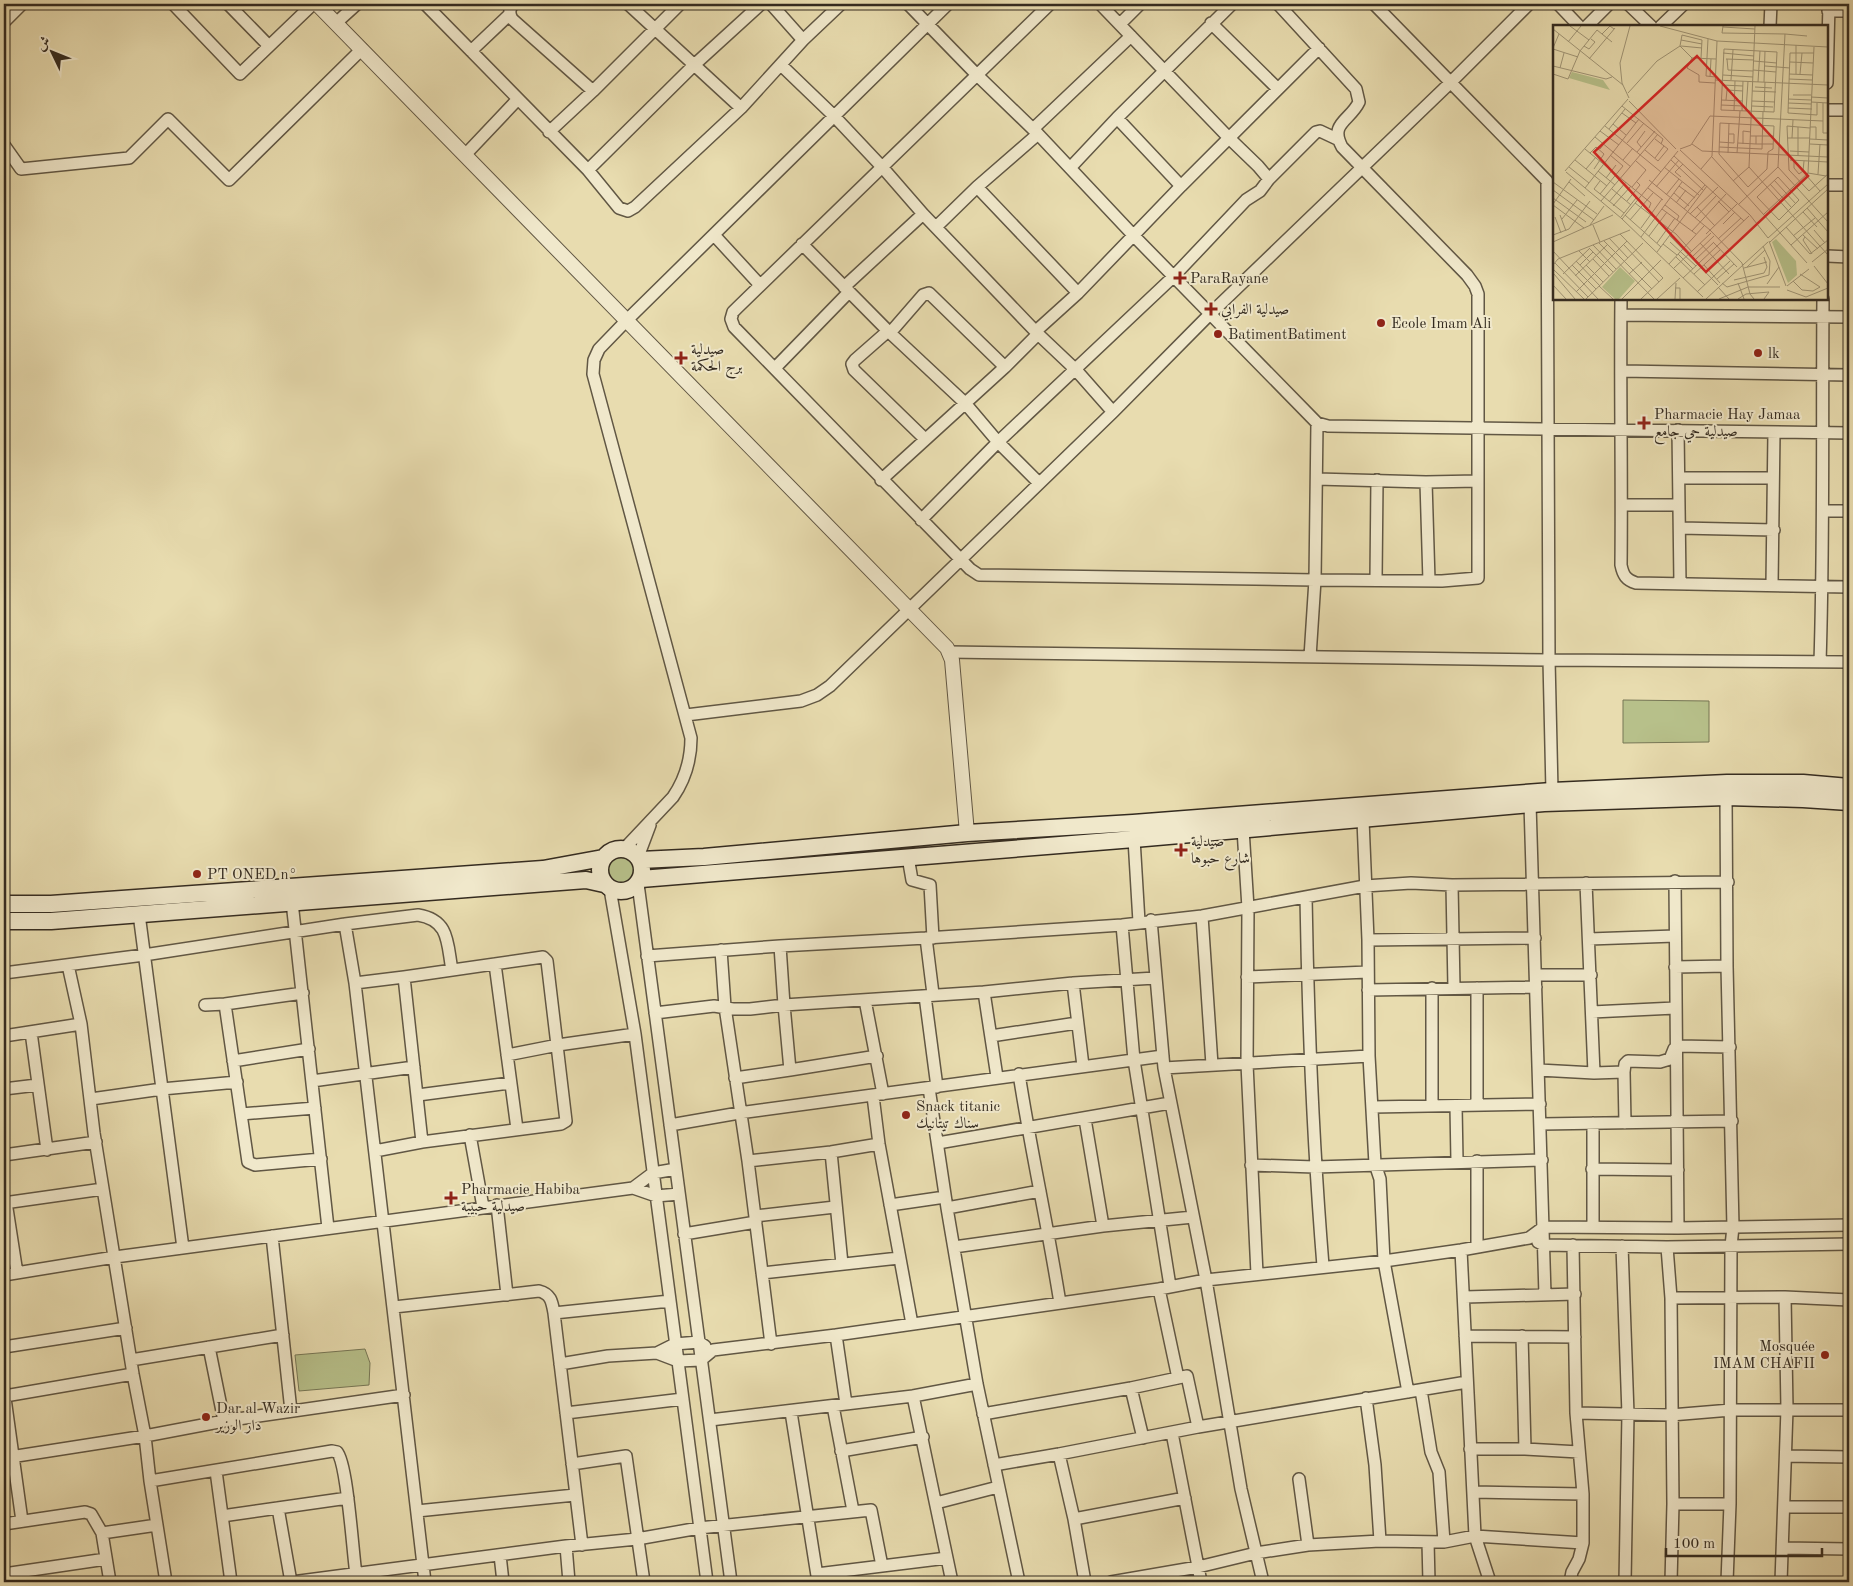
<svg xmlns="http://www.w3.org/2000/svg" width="1853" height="1586" viewBox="0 0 1853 1586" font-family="'Old Standard TT',Amiri,serif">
<rect width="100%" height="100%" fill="#e8dcaf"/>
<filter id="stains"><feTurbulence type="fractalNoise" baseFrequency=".004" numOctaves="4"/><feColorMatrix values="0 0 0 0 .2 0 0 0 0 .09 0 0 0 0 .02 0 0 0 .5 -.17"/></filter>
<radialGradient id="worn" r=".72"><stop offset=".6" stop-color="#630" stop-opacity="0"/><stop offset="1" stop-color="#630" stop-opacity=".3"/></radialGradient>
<path fill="#b7c08a" stroke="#767655" d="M 1623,700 L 1709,701 L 1709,742 L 1623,743 Z
M605 868a16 16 0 1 1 32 0a16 16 0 1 1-32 0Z
M 365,1349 L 370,1363 L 369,1385 L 299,1391 L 295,1355 Z"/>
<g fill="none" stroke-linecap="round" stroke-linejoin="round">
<defs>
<path id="minor" d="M 173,4 L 240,74 L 313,4
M 228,4 L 269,46
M 425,4 L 588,170 L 619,208 L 628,211 L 635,207 L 741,108 L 803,40 L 841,4
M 513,4 C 509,10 509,13 512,19 L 593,91
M 628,4 L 741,108
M 771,4 L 803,40
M 908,4 L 977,75 L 1038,134 L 1134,236 L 1317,423 L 1328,426 L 1849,433
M 1050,4 L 737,308 L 733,312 L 731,319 L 734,327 L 970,569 L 979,575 L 1315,580 L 1442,581 L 1478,578 L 1478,294 L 1475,286 L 1467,275 L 1342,147 C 1329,123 1350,121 1359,102 L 1356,89 L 1278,4
M 1374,4 L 1547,181 L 1549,660 L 1552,791
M 1558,4 L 1579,26
M 1628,4 L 1651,26
M 1828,11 L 1849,11
M 4,22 L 22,4
M 336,23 L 357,4
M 1211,23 L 1278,89
M 1120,24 L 1140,4
M 1587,26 L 1609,4
M 1661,26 L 1684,4
M 1770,26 L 1771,4
M 471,51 L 510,14
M 781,65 L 834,116 L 883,168 L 923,214 L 1038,334 L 1076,370 L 1113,412
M 1827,83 L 1829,4
M 1827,110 L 1849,110
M 1033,129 L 1131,36
M 549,132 L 593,91 L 680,4
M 1038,134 L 977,187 L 1078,293
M 4,145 L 21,169 L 129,158 L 168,119 L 229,180 L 362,49
M 465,155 L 518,99
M 1070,168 L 1117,118 L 1232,4
M 588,170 L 693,66 L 761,4
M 1269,179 L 1316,132 L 1320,131 L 1337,139
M 1827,185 L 1849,185
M 1181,186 L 1319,48
M 936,227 L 977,187
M 714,235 L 760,285
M 802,244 L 888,331 L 965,403 L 998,442 L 1039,483
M 1827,256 L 1849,257
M 844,287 L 923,214
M 1621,299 C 1620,387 1622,476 1621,565 C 1623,575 1626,580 1636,583 L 1849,587
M 1621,315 L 1849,317
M 888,331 L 855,360 L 852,364 L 854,370 L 925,439
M 1036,331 L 1078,293 L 1181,186 L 1117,118
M 1005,367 L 1038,334
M 775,368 L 849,292
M 1622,371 L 1849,375
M 1678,430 L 1680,584
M 1679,478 L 1773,478
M 1317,479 L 1426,482 L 1478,481
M 881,480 L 1005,367 L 929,293 L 923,295 L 890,333
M 1426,482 L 1429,581
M 1622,505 L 1679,505
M 1823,511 L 1849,511
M 921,520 L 998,442 L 1173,277 L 1246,200 L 1260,191 L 1269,179 L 1258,166 L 1229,138 L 1100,4
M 1680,528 L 1774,530
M 1376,580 L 1377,480
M 1772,585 L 1774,432
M 949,652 L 1549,660 L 1849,662
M 1310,657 L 1315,580 L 1317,423
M 1820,662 C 1824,541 1822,420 1823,299
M 686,715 L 801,701 L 817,695 L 830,686 L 1113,412 L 1210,314 L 1450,83 L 1529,4
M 1726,797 L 1727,966 L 1733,1227 L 1731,1246 L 1730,1504 L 1727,1582
M 1530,804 L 1545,1295
M 1363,820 L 1368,940 L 1369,1056 L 1375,1164 L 1380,1179 L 1384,1261 L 1408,1392
M 1243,829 L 1248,908 L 1247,1064 L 1257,1274
M 1134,839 L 1139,922
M 624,849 L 673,797 C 686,778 691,760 691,738 L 593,374 L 594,360 L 599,349 L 627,320 L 948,4
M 638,857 L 650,825
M 908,857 L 912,880 L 930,885 L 933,938
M 1675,881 L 1678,1228
M 1586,883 L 1594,1073
M 638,884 L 731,1582
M 1452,885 L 1454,988
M 610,889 L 635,1034 L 707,1582
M 1306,897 C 1308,1020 1313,1143 1323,1266
M 292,902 L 328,1228
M 139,914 L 183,1248
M 1202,916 L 1212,1065
M 1151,920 L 1164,1068 L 1206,1280 L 1241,1489 L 1263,1582
M 345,924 L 355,983 L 425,1582
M 1122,925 L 1134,1060 L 1170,1286
M 926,938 L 933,994
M 1589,939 L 1675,936
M 1368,940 L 1535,938
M 780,946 L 784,1005 L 790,1070 L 877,1056
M 721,950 L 725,1007 L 748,1161 L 771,1344
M 647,956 L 780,946 L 926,938 L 1122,925 L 1202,916 L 1365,886 L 1411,883 L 1452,885 L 1728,882
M 495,964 L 517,1129
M 68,965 L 81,1024 L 94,1133 L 133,1374 L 145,1436 L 150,1481 L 166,1582
M 1675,967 L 1727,966
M 4,973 L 144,955 L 345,924 L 418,915 C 450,920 447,944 452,970
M 1536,975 L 1591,975
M 404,977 L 422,1142
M 1247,977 L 1368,972
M 355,983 L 404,977 L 543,957 L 547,961 L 566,1121 L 561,1124 L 422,1142 L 375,1151
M 1073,983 L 1083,1066
M 1432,988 L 1432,1106
M 1477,988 L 1477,1104
M 1368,990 L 1536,987
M 984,992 L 997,1077
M 925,996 L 937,1087
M 865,1000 L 883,1094
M 225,1004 L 248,1162 L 255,1165 L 321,1159
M 205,1005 L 225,1004 L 303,993
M 1592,1012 L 1675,1008
M 655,1013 L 714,1006 L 733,1009 L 750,1009 L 784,1005 L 984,992 L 1073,983 L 1155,978
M 31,1032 L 47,1150
M 4,1036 L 81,1024
M 991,1036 L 1077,1023
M 507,1055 L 558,1045 L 635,1034
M 233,1061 L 309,1049
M 1164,1068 L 1369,1056
M 1539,1070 L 1594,1073 L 1624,1072
M 1019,1074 C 1031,1151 1048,1227 1060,1303
M 735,1078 L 790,1070
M 312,1081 L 414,1067
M 929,1088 L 947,1208 L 977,1384 L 1019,1582
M 4,1089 L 37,1085
M 418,1095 L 510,1083
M 873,1096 L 879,1144 L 912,1324
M 91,1099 L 162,1089 L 237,1082
M 1456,1106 L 1457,1161
M 1372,1107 L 1540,1104
M 241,1114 L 315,1108
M 1085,1119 L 1103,1226
M 1593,1123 L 1593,1226
M 1625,1123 L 1624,1072 L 1625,1064 L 1628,1061 L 1660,1062 L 1670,1059 L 1674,1049 L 1678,1046 L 1730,1047
M 1541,1124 L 1732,1121
M 670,1125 L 739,1113 L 1163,1056
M 470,1135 L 483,1207
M 938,1143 L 1170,1103
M 831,1152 L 842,1264
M 4,1155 L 96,1142
M 748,1161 L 831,1152 L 879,1144
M 1477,1161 L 1477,1247
M 1251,1165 L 1315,1167 L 1542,1160
M 1592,1169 L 1678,1170
M 633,1188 L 653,1173 L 676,1169
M 6,1202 L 17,1273
M 4,1203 L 103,1189
M 497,1205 L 507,1295
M 890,1205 L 945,1197
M 947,1208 L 1040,1191
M 755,1216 L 835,1207
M 684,1234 L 756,1222
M 272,1236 L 291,1411
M 1538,1242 L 1544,1245 L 1667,1247 L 1849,1244
M 1622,1246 L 1628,1414 L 1625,1582
M 954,1247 L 1103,1226 L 1193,1217
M 1667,1247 L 1671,1298 L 1673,1504 L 1671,1582
M 1461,1250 L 1475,1536 L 1490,1582
M 762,1273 L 899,1258
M 4,1275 L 115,1257 L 633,1188 L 656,1196 L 679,1194
M 1159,1289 L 1178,1378
M 1465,1297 L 1575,1294
M 1671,1298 L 1785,1297 L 1849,1300
M 394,1307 L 539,1291 C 551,1294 552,1302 554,1313 L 582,1545
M 554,1313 L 670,1301
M 836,1335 L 846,1404
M 1465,1336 L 1575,1337
M 1522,1336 L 1525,1449
M 4,1347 L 126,1328
M 209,1347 L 224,1421
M 657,1353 L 678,1361 L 701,1360 L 713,1350 L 836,1335 L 1159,1289 L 1206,1280 L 1384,1261 L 1461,1250 L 1529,1238 L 1544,1227 L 1678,1228 L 1849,1225
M 131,1360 L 283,1335
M 560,1364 L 608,1356 L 657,1353 L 675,1344 L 699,1342 L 705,1346
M 1131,1388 L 1143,1438
M 1421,1390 L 1431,1452 L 1439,1472 L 1444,1542
M 4,1391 L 22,1521
M 5,1396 L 133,1374
M 913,1396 L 952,1582
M 1366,1398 L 1375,1465 L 1380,1541
M 833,1406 L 853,1511
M 791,1412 L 818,1582
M 566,1413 L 683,1399
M 1576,1413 L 1671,1415 L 1731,1410 L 1849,1410
M 983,1414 L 1131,1388 L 1187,1376 L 1198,1427
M 710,1420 L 913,1396 L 977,1384
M 1172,1433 L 1201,1582
M 1470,1449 L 1525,1449 L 1579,1452
M 841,1451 L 923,1437
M 1059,1454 L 1074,1519 L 1085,1582
M 1786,1456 L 1849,1457
M 4,1458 L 145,1436 L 224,1421 L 404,1395
M 572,1464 L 626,1456 L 644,1582
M 994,1465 L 1059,1454 L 1198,1427 L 1467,1382
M 216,1471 L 231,1582
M 1299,1479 L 1308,1545
M 150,1481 L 332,1451 L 337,1452 C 348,1464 353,1560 357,1582
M 1473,1492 L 1583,1494
M 936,1503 L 998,1487
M 1673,1504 L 1730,1504
M 1785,1507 L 1849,1507
M 278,1508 L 291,1582
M 417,1511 L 575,1495
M 222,1516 L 348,1498
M 1074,1519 L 1185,1498
M 4,1524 L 85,1512 L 91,1514 L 102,1533 L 110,1582
M 102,1533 L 157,1525
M 1428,1542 L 1429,1582
M 566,1546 L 569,1582
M 1783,1548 L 1849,1549
M 500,1555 L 503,1582
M 4,1574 L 106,1559
M 817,1574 L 947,1558
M 292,1582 L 566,1546 L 637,1539 L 699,1528 L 871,1510 L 882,1566
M 1111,1582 L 1198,1567 L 1256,1553 L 1308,1545 L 1380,1541 L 1444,1542 L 1475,1536 L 1583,1543
M 1570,1582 L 1572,1572 L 1579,1559 L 1583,1543 L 1583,1494 L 1576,1413 L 1573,1245
M 1781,1582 L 1787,1409 L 1785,1297"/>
<path id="tertiary" d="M 317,4 L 947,648 L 952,660 L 967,833"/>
<path id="secondary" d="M600 870a21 21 0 1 1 42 0a21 21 0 1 1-42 0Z
M 640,860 L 704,857 L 967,833 L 1133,823 L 1552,791 L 1727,783 L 1803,783 L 1849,787
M 641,879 L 1134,839 L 1544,803 L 1726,797 L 1803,799 L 1849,802
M 4,904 L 51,904 L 543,869 L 603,858
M 4,921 L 51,921 L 586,880 L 604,884"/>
</defs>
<use href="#minor" stroke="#615744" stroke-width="14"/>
<use href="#tertiary" stroke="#615744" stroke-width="16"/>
<use href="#secondary" stroke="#342b20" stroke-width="19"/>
<use href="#minor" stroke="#f0e8cb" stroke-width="11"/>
<use href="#tertiary" stroke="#f0e8cb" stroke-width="14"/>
<use href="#secondary" stroke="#f0e8cb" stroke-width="16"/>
</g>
<g fill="#8f2418" stroke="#f0e8cb" stroke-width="2">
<path d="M1177.5 270.5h5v5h5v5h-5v5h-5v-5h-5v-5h5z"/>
<path d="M1208.5 301.5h5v5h5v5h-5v5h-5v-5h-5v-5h5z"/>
<circle cx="1381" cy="323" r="5"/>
<circle cx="1218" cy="334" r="5"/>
<circle cx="1758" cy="353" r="5"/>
<path d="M678.5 350.5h5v5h5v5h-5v5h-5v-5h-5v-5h5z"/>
<path d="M1641.5 415.5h5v5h5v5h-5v5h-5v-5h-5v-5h5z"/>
<path d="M1178.5 842.5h5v5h5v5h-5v5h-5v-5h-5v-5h5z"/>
<circle cx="197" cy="874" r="5"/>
<circle cx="906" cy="1115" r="5"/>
<path d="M448.5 1190.5h5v5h5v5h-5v5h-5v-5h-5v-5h5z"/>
<circle cx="1825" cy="1355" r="5"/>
<circle cx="206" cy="1417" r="5"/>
</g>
<g text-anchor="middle" stroke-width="4" stroke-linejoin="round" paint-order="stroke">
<g font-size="15" fill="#342b20" stroke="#f0e8cb" text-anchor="start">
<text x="1190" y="283">ParaRayane</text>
<text x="1221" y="314">صيدلية الفرابي</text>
<text x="1391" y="328">Ecole Imam Ali</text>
<text x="1228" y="339">BatimentBatiment</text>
<text x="691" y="354">صيدلية<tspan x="691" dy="17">برج الحكمة</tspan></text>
<text x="1768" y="358">lk</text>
<text x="1654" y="419">Pharmacie Hay Jamaa<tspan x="1654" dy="17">صيدلية حي جامع</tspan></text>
<text x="1191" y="846">صيدلية<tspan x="1191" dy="17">شارع حبوها</tspan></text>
<text x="207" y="879">PT ONED n°</text>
<text x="916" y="1111">Snack titanic<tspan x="916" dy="17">سناك تيتانيك</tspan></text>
<text x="461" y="1194">Pharmacie Habiba<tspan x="461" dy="17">صيدلية حبيبة</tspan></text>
<text x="1815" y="1351" text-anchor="end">Mosquée<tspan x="1815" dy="17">IMAM CHAFII</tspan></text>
<text x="216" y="1413">Dar al Wazir<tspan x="216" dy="17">دار الوزير</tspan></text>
</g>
</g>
<g transform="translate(1553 25)">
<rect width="275" height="275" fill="#e8dcaf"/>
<path d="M 19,47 L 50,55 L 57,65 L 16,53 ZM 223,214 L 243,236 L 244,250 L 235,258 L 219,217 ZM 67,242 L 82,256 L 66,274 L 62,274 L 49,262 Z" fill="#b7c08a"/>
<path fill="none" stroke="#a09576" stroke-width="1" d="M 17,1 L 36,15M 107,1 L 164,16 L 275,22M 170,1 L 169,8 L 232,9 L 225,142 L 186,179M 202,1 L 196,142 L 275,230M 170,2 L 202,4M 0,4 L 70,60M 49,9 L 57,1 L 61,4M 232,9 L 254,11M 155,14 L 153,51 L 163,52M 128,15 L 149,19M 15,17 L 28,1M 31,21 L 36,24 L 42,17 L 38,14M 127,21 L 139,33 L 163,34M 128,21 L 149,23M 0,23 L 6,9M 0,24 L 25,32M 171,24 L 224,27 L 221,87 L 168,85 ZM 27,26 L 44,5 L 59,17M 170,28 L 201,31M 261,28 L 237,28 L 235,88 L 264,90 L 264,78M 139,33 L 134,43 L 146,50 L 146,57 L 162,58M 36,34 L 62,3M 173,34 L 201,35M 174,34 L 175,45 L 200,46M 201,36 L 224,38M 237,37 L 260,38M 0,41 L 53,54 L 59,52M 212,41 L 237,43M 7,43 L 11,28M 200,45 L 223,47M 0,49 L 15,54 L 27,26M 236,49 L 260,50M 243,49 L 243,20M 247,49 L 249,28M 170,50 L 200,52M 157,52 L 158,34M 236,54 L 259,55M 162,55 L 275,60M 178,55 L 180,25M 205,57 L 207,26M 211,57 L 212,26M 169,60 L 190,61M 202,62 L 219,63M 199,66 L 223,67M 75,68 L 104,36 L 127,21 L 129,10 L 149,15 L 148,33M 240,70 L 258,70M 258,72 L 275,73M 76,73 L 69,58 L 67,38 L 77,1M 235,74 L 258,75M 168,75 L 190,76M 173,75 L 174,65 L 190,66M 76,76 L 123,124M 199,76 L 222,77M 258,77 L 275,78M 235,78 L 258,79M 168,80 L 190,81M 69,81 L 110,114 L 108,119M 199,81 L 220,82M 235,83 L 259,84M 181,86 L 182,56M 189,86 L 190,56M 193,86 L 195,56M 211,87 L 212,57M 69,88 L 83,98M 270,96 L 270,78M 167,98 L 221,101 L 220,124 L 215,127 L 214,144 L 195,162 L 166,129 ZM 60,99 L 73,110M 52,101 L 108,147M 257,102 L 263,102 L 263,114M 257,103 L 234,101 L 236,145 L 256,166 L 275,149M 56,104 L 72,84M 47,106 L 66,120M 197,111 L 221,111M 42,112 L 78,142M 234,113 L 257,113M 239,113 L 240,95M 257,114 L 275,115M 166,117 L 181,118 L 181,109 L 176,109M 74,118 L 91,98M 185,118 L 203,119 L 203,111M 139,119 L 149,126 L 275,132M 190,119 L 190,106 L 198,107M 203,119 L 220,119M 257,119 L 275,120M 88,122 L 84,117 L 92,106M 166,122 L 209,124 L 210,87M 32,124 L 98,178 L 96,183M 47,124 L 57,111M 127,124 L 138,120 L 157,91 L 270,96 L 270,108 L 275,108M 92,125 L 105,136 L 115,124 L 102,114M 127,125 L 197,190 L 215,213M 237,126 L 256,127M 84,127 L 102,106M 37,128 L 43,122 L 51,129 L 41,144M 175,128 L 176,98M 184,128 L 187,86M 121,131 L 191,196M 245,131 L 245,102M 159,132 L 254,238M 102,133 L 111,121M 22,135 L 54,161M 70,135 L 80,123M 118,135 L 150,165M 237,135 L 275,137M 241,136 L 241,143 L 246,149 L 250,146 L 251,136M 16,142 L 36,158M 111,142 L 146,170M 225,142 L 275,197M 33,144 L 43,132M 148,144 L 159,131 L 164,16M 12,146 L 75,74M 45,146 L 62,160M 13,147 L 68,193 L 150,272M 255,148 L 273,151M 265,149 L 267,119M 253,150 L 267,166M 128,152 L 122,147 L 130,139M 225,152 L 246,175 L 226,195 L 204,172 ZM 53,153 L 63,140M 96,155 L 157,205 L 189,238 L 197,269 L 201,274M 221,155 L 243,179M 47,156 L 41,164 L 71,188M 180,156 L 196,142M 0,157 L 44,189M 16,157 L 32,171M 217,159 L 239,183M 126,161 L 142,173M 79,162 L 93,145 L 83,136M 103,162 L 126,135M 32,163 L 86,94M 95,163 L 110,175M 59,164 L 78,180M 0,165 L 41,195M 121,168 L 136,181M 47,169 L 70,141 L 57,130M 113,170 L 126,154M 0,173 L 33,197M 48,176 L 105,109M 74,176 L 87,160 L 84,157M 165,176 L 176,187M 56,177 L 73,157M 82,178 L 123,209 L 139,227M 123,178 L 133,165M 0,179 L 18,154M 0,180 L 31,203M 112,180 L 126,191 L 124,195M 60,181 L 78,161M 144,182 L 162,201M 254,183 L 275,207M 109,184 L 143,209M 131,184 L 152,160M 250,187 L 264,202M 137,189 L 165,162M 211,189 L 255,148 L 261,22M 7,190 L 13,206M 72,190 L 108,222M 2,192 L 8,208M 68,192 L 83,173M 142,193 L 164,170M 9,194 L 24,175M 69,194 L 125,126M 77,195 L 100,168M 170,199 L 182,187M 37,200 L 51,181M 40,200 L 47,217M 233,202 L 257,229 L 275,215M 88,203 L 109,174M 261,205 L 272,218M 139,206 L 173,169M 67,209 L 110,253 L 88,274M 153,209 L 184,179M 0,210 L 16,204 L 37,176M 116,210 L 165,260M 250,210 L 265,224M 96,211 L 114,187M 240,211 L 262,193M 88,212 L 129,157M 252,212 L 250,215 L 259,229M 56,213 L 75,233M 215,213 L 275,159M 165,214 L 188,193M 51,216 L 99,264M 216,216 L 233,261M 0,217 L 60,190M 117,217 L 143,241M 217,217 L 275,164M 46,218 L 101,274M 104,218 L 122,193M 147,218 L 176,249M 161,218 L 184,242M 110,219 L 124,230M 40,220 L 63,244M 71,220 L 106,257M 238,220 L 275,187M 36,223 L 60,247M 0,226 L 45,274M 26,226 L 37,237M 104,227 L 154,161M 125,229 L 140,244M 123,232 L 152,260M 139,232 L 161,211M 40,234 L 56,251M 142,235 L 161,217M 23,236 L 47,261M 259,237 L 275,224M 2,238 L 35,272M 116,239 L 151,201M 0,240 L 5,234 L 77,205M 19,240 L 43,264M 27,240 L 40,227M 33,240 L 50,257M 151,240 L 167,258M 261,241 L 275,259M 194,242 L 212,225M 121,243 L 158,208M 191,243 L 214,237M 0,244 L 31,274M 1,249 L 22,274M 10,249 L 37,223M 76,249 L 89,237M 141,249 L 167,225M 22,251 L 55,219M 130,253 L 196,191M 164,254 L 181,239M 181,255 L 211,248 L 214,242 L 211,232M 240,256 L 249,265 L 260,266 L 267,262 L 247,249M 169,258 L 174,262 L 216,250 L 217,236 L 210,221M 185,258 L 191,274M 214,259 L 226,242M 0,260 L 13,274M 46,261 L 60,274M 234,261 L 256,244M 165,262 L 176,274M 122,263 L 127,263 L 127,274M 234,265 L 253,272 L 275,263M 23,267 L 74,216M 144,267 L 177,236M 33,274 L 90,218M 69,274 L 108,235M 104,274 L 127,253M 122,274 L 123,258M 153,274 L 215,217M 166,274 L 195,262 L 227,262M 185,274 L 193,269 L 216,267 L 211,274"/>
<path fill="#d62828" fill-opacity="0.15" stroke="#d62828" stroke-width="2.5" d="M 144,31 L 255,151 L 153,247 L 41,127 Z"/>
<rect width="275" height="275" fill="none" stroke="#342b20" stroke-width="2.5"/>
</g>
<rect width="1853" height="1586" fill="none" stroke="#e8dcaf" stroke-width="20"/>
<rect x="5" y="5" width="1843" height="1576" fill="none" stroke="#342b20" stroke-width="2.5"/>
<rect x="10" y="10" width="1833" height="1566" fill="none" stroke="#342b20"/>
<g transform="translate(52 52) rotate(313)" stroke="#f0e8cb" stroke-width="4" paint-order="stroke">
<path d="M0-4L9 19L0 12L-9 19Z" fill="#342b20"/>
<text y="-8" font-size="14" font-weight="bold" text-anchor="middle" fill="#342b20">ش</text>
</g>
<path d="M1666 1548v8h156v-8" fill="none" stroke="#342b20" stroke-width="2.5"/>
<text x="1673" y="1548" font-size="15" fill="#342b20" stroke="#f0e8cb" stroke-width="4" paint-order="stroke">100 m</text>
<rect width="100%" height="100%" filter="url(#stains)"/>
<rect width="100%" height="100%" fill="url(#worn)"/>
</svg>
